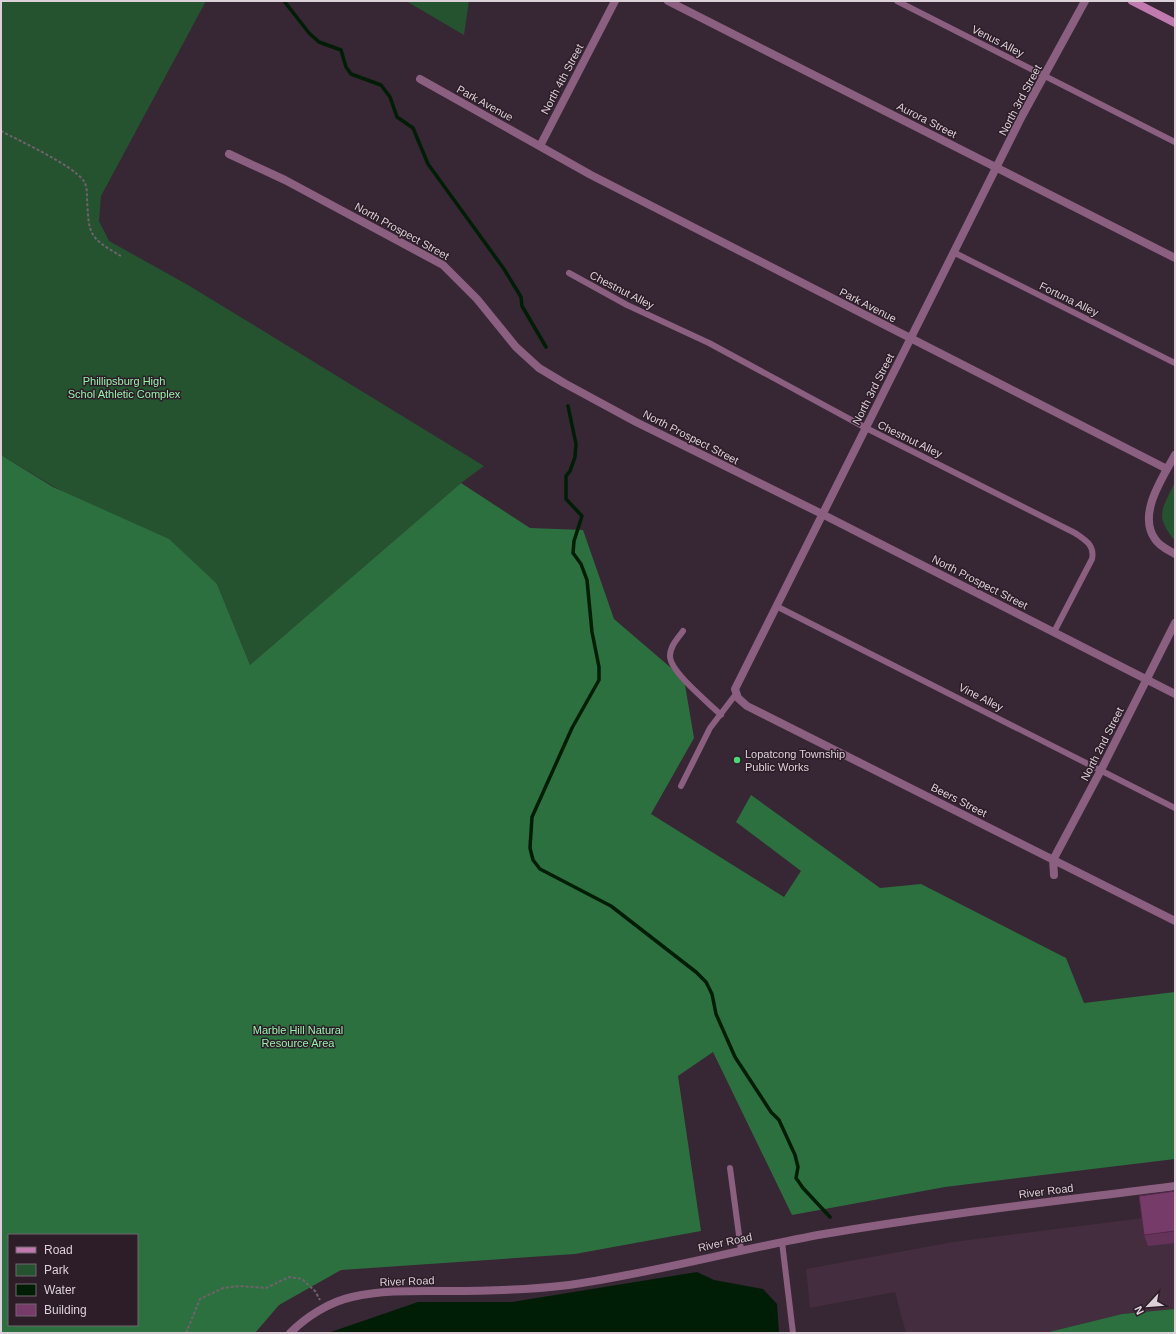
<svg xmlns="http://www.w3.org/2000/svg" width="1176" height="1334" viewBox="0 0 1176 1334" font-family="Helvetica,sans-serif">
<rect width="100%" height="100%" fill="#372633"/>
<path fill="#442d3e" d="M 1175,1214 L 1175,1309 L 1122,1314 L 1045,1333 L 906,1333 L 895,1292 L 810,1308 L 806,1269 L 953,1242 Z"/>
<path fill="#255330" d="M 1,1 L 206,1 L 101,196 L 99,221 L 109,241 L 188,285 L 484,466 L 461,483 L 250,665 L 217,584 L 1,455 Z
M 406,1 L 469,1 L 464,35 Z
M 1175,482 L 1175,541 C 1154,515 1162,510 1175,482 Z"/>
<path fill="#2d703f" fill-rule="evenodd" d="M 1,455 L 53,487 L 169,539 L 217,584 L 250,665 L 461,483 L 530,528 L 583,530 L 614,619 L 684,679 L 694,738 L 651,814 L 784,897 L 801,871 L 736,822 L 751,795 L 880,888 L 921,884 L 1066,958 L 1084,1003 L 1175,992 L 1175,1159 L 945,1187 L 792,1215 L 713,1052 L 678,1076 L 701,1231 L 575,1254 L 341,1270 L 279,1305 L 255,1333 L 1,1333 ZM 9,1235 L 137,1235 L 137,1325 L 9,1325 Z
M 1175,1309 L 1175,1333 L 1045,1333 L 1122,1314 Z"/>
<path fill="#001e06" d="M 697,1272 L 714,1280 L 763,1289 L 777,1304 L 779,1333 L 328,1333 L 418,1302 L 512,1302 Z"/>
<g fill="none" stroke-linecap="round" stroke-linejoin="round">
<path stroke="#001e06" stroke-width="3.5" d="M 284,1 L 309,33 L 319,42 L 341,50 L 346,67 L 351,74 L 381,85 L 390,97 L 397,117 L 413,128 L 428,164 L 504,269 L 521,297 L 522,306 L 546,347
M 568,406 L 576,444 L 575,457 L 570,471 L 566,476 L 566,499 L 582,516 L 574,541 L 573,553 L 581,564 L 587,580 L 592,632 L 599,667 L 599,680 L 572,728 L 532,817 L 530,848 L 533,860 L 540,869 L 611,906 L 696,972 L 706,982 L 712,994 L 716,1014 L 735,1057 L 771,1112 L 779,1120 L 795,1155 L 798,1167 L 796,1178 L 803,1188 L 830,1217"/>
<path stroke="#71616d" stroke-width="2" stroke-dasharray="3 2" stroke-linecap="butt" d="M 1,131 C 20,141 72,165 83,180 C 87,185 87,192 87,198 C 89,235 88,237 121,256
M 186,1333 L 200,1299 L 223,1288 L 240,1286 L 266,1288 L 289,1277 L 302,1279 L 315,1291 L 320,1300"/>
<path stroke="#8b5f80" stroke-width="6" d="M 897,1 L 1175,142
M 955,253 L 1175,363
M 569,273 L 627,305 L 709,343 L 866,428 L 1075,533 C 1085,540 1095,545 1092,559 L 1054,632
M 776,606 L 1175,808
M 683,631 C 678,638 670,646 670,656 C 670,672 709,703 721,715
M 681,786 L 710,728 L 736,694
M 730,1168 L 741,1250
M 782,1242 L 793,1333"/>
<path stroke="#8b5f80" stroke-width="8" d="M 668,1 L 1175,258
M 1085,1 L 1022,116 L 735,689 L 738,698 L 747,706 L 1175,921
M 420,79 L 591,175 L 1167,469
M 540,146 L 615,1
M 229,154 L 285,180 L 443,265 L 477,299 L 516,347 L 539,368 L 564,383 L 636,422 L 822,514 L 1175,694
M 1175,455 C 1163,477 1137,514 1155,539 C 1159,546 1168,550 1175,554
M 1054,875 L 1053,860 L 1101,770 L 1175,623"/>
<path stroke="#8b5f80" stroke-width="8" d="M 290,1333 C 306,1317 329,1302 352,1297 C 383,1290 415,1291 447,1291 C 488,1291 529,1290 569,1285 C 654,1273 739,1249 824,1234 C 940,1214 1058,1201 1175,1186"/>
<path stroke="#c07aaf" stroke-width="8" d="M 1132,1 L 1175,23"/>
</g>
<path fill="#65335a" d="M 1175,1191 L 1175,1243 L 1148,1246 L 1144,1235 Z"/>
<path fill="#763b69" stroke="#53294a" d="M 1175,1191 L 1175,1231 L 1144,1235 L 1139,1196 Z"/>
<circle fill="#4dd676" stroke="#2d1d29" stroke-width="1.5" cx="737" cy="760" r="4"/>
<g text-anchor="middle" stroke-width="3" stroke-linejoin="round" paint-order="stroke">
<g font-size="11" fill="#ddd1d9" stroke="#2d1d29">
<text transform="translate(998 41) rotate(27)" y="4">Venus Alley</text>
<text transform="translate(562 79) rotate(-62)" y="4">North 4th Street</text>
<text transform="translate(1020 100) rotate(-62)" y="4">North 3rd Street</text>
<text transform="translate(485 103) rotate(29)" y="4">Park Avenue</text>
<text transform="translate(927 120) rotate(27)" y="4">Aurora Street</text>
<text transform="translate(402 231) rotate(29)" y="4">North Prospect Street</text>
<text transform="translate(622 290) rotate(27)" y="4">Chestnut Alley</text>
<text transform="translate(1069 299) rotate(26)" y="4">Fortuna Alley</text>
<text transform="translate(868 305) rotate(27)" y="4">Park Avenue</text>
<text transform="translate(873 389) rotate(-63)" y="4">North 3rd Street</text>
<text transform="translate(691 437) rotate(27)" y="4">North Prospect Street</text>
<text transform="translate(910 439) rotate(26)" y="4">Chestnut Alley</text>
<text transform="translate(980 582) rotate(27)" y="4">North Prospect Street</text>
<text transform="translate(981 697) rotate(27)" y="4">Vine Alley</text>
<text transform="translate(1102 744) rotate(-63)" y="4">North 2nd Street</text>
<text transform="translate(959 800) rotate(27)" y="4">Beers Street</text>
<text transform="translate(1046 1191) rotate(-7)" y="4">River Road</text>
<text transform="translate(725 1242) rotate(-12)" y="4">River Road</text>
<text transform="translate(407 1281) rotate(-2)" y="4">River Road</text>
</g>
<g font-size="11" fill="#96f2aa" stroke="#2d1d29">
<text x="124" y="385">Phillipsburg High<tspan x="124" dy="13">Schol Athletic Complex</tspan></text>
<text x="298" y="1034">Marble Hill Natural<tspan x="298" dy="13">Resource Area</tspan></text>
</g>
<g font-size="11" fill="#ddd1d9" stroke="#2d1d29" text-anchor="start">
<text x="745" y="758">Lopatcong Township<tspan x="745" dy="13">Public Works</tspan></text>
</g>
</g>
<rect width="1176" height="1334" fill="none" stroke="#ddd1d9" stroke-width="4"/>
<rect x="8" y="1234" width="130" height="92" fill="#2d1d29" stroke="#73656f"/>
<rect x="16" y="1247" width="20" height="6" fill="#c07aaf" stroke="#73656f"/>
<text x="44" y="1254" font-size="12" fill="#ddd1d9">Road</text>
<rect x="16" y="1264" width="20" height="12" fill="#255330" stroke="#73656f"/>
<text x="44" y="1274" font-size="12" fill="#ddd1d9">Park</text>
<rect x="16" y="1284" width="20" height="12" fill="#001e06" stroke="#73656f"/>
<text x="44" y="1294" font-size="12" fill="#ddd1d9">Water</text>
<rect x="16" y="1304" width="20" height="12" fill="#763b69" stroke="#73656f"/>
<text x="44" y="1314" font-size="12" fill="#ddd1d9">Building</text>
<g transform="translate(1148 1306) rotate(244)" stroke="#2d1d29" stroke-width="3" paint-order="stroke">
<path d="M0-3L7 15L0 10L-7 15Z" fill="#ddd1d9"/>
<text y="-6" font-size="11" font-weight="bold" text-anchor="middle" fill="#ddd1d9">N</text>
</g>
</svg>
